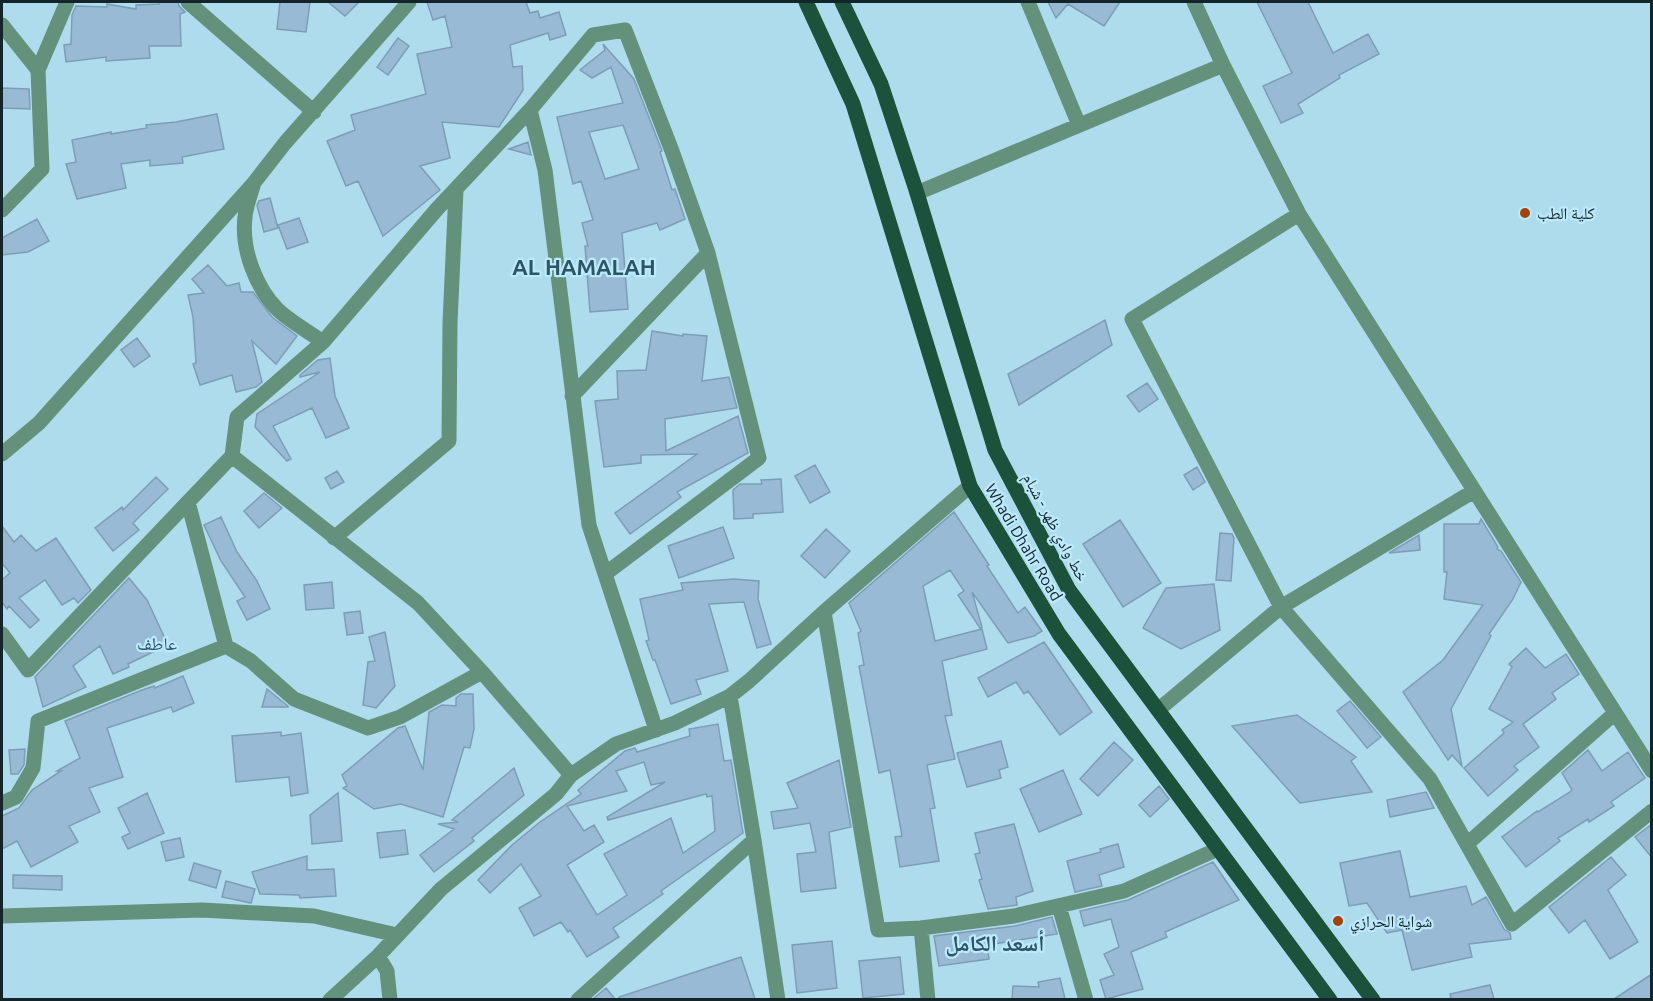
<svg xmlns="http://www.w3.org/2000/svg" width="1653" height="1001" viewBox="0 0 1653 1001" font-family="Ubuntu,'Noto Naskh Arabic',sans-serif">
<rect width="100%" height="100%" fill="#afdced"/>
<path fill="#98bad4" stroke="#7d9db7" stroke-width="1.5" fill-rule="evenodd" d="M 158,2 L 178,2 L 179,6 L 185,12 L 180,14 L 181,46 L 149,46 L 150,58 L 106,61 L 106,57 L 66,62 L 64,45 L 71,44 L 72,15 L 76,6 L 107,7 L 107,4 L 136,9 L 136,5 L 159,4 Z
M 280,2 L 310,2 L 306,32 L 277,29 Z
M 328,2 L 359,2 L 345,16 Z
M 427,2 L 526,2 L 530,13 L 538,11 L 540,18 L 559,12 L 566,35 L 550,40 L 548,33 L 510,45 L 513,67 L 522,66 L 523,90 L 499,127 L 442,122 L 450,158 L 420,166 L 440,190 L 383,236 L 358,181 L 346,186 L 327,141 L 355,130 L 351,115 L 426,94 L 417,54 L 452,47 L 445,16 L 433,20 Z
M 1048,2 L 1120,2 L 1104,26 L 1068,4 L 1056,18 Z
M 1257,2 L 1308,2 L 1333,53 L 1368,34 L 1379,54 L 1339,75 L 1340,78 L 1298,104 L 1303,113 L 1281,123 L 1263,86 L 1292,73 Z
M 398,38 L 409,46 L 388,75 L 377,67 Z
M 603,44 L 634,79 L 662,151 L 660,152 L 672,190 L 675,189 L 685,219 L 660,230 L 657,223 L 622,233 L 628,309 L 590,312 L 585,246 L 588,246 L 582,223 L 593,220 L 581,181 L 573,184 L 557,117 L 623,103 L 611,67 L 592,78 L 580,70 L 605,50 ZM 623,125 L 639,169 L 605,179 L 589,132 Z
M 2,88 L 29,89 L 30,109 L 2,108 Z
M 217,114 L 224,149 L 182,157 L 183,163 L 150,166 L 150,160 L 121,164 L 126,188 L 77,199 L 66,164 L 76,162 L 72,140 L 111,132 L 111,134 L 147,128 L 146,125 L 176,122 Z
M 528,142 L 531,155 L 509,149 Z
M 270,198 L 278,228 L 264,232 L 257,205 L 259,201 Z
M 299,218 L 308,242 L 287,249 L 278,225 Z
M 37,219 L 49,241 L 28,252 L 2,255 L 2,238 Z
M 208,265 L 227,286 L 239,283 L 241,292 L 253,292 L 272,317 L 297,336 L 276,364 L 252,341 L 262,382 L 256,387 L 236,392 L 232,375 L 200,385 L 193,364 L 196,363 L 193,317 L 188,295 L 204,293 L 192,279 Z
M 1105,320 L 1112,345 L 1019,405 L 1008,374 Z
M 652,331 L 683,336 L 683,334 L 707,336 L 702,381 L 729,377 L 737,408 L 665,419 L 666,451 L 738,416 L 748,453 L 677,492 L 681,497 L 630,534 L 615,513 L 697,454 L 641,455 L 641,463 L 604,467 L 595,401 L 618,399 L 617,371 L 646,370 Z
M 137,338 L 150,356 L 134,367 L 121,350 Z
M 330,358 L 335,396 L 349,428 L 326,438 L 312,408 L 273,426 L 291,459 L 287,461 L 255,427 L 257,414 L 320,372 L 300,377 L 300,375 L 318,360 Z
M 1147,383 L 1158,399 L 1139,412 L 1127,396 Z
M 815,465 L 830,492 L 810,503 L 795,476 Z
M 1197,467 L 1205,482 L 1193,490 L 1184,475 Z
M 337,471 L 344,482 L 331,489 L 325,478 Z
M 156,477 L 168,489 L 133,523 L 139,530 L 113,551 L 95,528 L 122,507 L 123,510 Z
M 781,479 L 783,512 L 753,514 L 753,518 L 734,519 L 733,490 L 740,484 L 762,484 L 761,480 Z
M 264,493 L 282,508 L 259,528 L 244,511 Z
M 954,512 L 989,565 L 987,566 L 1018,613 L 1025,607 L 1042,631 L 1034,636 L 1008,643 L 972,592 L 982,627 L 980,628 L 958,595 L 964,591 L 950,570 L 923,586 L 935,641 L 982,629 L 987,649 L 942,661 L 952,715 L 945,716 L 955,759 L 927,765 L 935,808 L 930,809 L 939,861 L 900,867 L 895,837 L 902,836 L 890,770 L 879,773 L 859,666 L 864,665 L 858,633 L 861,631 L 849,603 Z
M 221,517 L 237,552 L 257,581 L 270,609 L 247,620 L 237,601 L 245,597 L 221,561 L 204,525 Z
M 1481,519 L 1498,547 L 1497,549 L 1501,551 L 1521,582 L 1513,599 L 1489,634 L 1491,636 L 1451,709 L 1462,766 L 1452,755 L 1448,760 L 1403,692 L 1443,660 L 1483,605 L 1444,599 L 1447,572 L 1444,572 L 1444,524 L 1479,524 Z
M 1120,520 L 1161,583 L 1123,607 L 1083,544 Z
M 2,526 L 14,542 L 21,535 L 36,551 L 56,538 L 91,590 L 78,603 L 74,598 L 62,605 L 45,580 L 19,598 L 39,620 L 30,628 L 9,606 L 7,609 L 2,602 L 2,580 L 10,573 L 2,563 Z
M 723,527 L 734,558 L 679,578 L 668,546 Z
M 826,529 L 850,551 L 825,578 L 801,556 Z
M 1220,533 L 1232,534 L 1234,538 L 1231,581 L 1216,580 Z
M 1419,535 L 1420,550 L 1389,553 Z
M 129,578 L 147,600 L 168,645 L 128,664 L 129,667 L 113,674 L 100,646 L 73,666 L 86,687 L 43,707 L 35,677 Z
M 734,579 L 759,581 L 758,599 L 771,644 L 757,648 L 744,602 L 709,604 L 728,671 L 696,680 L 701,694 L 671,704 L 655,660 L 653,660 L 646,641 L 649,640 L 640,599 L 683,590 L 681,583 Z
M 332,582 L 334,608 L 306,610 L 304,585 Z
M 1214,584 L 1220,630 L 1181,649 L 1143,628 L 1166,588 Z
M 360,611 L 363,633 L 347,635 L 344,613 Z
M 385,632 L 395,686 L 376,708 L 363,705 L 368,662 L 375,661 L 369,637 Z
M 1044,642 L 1092,712 L 1060,735 L 1028,691 L 1024,694 L 1016,682 L 988,697 L 978,678 Z
M 1526,648 L 1545,668 L 1566,654 L 1579,674 L 1552,693 L 1556,699 L 1523,724 L 1539,747 L 1514,766 L 1518,770 L 1488,796 L 1464,768 L 1504,733 L 1502,730 L 1513,722 L 1489,709 L 1512,667 L 1509,664 Z
M 183,676 L 194,703 L 173,712 L 171,707 L 107,728 L 123,777 L 89,788 L 100,812 L 69,826 L 78,842 L 31,867 L 17,841 L 2,849 L 2,816 L 19,808 L 32,790 L 61,771 L 57,771 L 80,758 L 65,721 L 142,690 L 154,686 L 155,688 Z
M 267,689 L 288,706 L 288,707 L 262,707 Z
M 461,694 L 473,694 L 474,729 L 470,748 L 464,747 L 443,817 L 401,804 L 374,809 L 343,788 L 347,786 L 342,775 L 398,728 L 405,726 L 423,770 L 429,712 L 442,705 L 456,706 L 456,698 Z
M 1350,701 L 1381,737 L 1367,748 L 1337,711 Z
M 1297,715 L 1356,757 L 1351,761 L 1372,792 L 1300,803 L 1232,726 Z
M 718,724 L 724,761 L 731,760 L 743,833 L 661,891 L 663,894 L 613,928 L 619,937 L 587,957 L 570,930 L 568,932 L 561,922 L 534,936 L 519,908 L 541,896 L 521,864 L 490,893 L 478,880 L 512,845 L 540,822 L 581,794 L 578,790 L 625,751 L 635,748 L 637,752 L 690,736 L 689,729 ZM 644,762 L 651,785 L 665,782 L 607,817 L 608,820 L 706,794 L 707,797 L 712,796 L 715,831 L 683,853 L 671,818 L 604,854 L 627,895 L 597,915 L 567,865 L 604,842 L 594,825 L 584,831 L 567,806 L 627,791 L 616,771 Z
M 281,732 L 281,736 L 301,733 L 308,793 L 291,796 L 289,777 L 236,782 L 232,736 Z
M 1001,741 L 1008,767 L 999,770 L 1001,778 L 967,787 L 957,753 Z
M 1114,742 L 1133,760 L 1098,796 L 1080,779 Z
M 25,749 L 24,765 L 18,774 L 11,774 L 9,750 Z
M 1588,750 L 1602,771 L 1628,752 L 1645,778 L 1611,802 L 1614,806 L 1589,822 L 1588,819 L 1558,838 L 1560,841 L 1526,867 L 1502,837 L 1537,811 L 1538,812 L 1570,792 L 1572,790 L 1562,773 Z
M 839,760 L 851,827 L 829,832 L 836,888 L 801,892 L 797,854 L 816,852 L 810,823 L 774,829 L 771,812 L 798,808 L 787,783 Z
M 514,768 L 524,795 L 472,838 L 474,841 L 434,872 L 420,855 L 454,829 L 438,824 L 458,822 L 452,820 Z
M 1063,770 L 1082,814 L 1039,832 L 1020,789 Z
M 1159,786 L 1169,799 L 1150,817 L 1139,805 Z
M 1426,792 L 1434,808 L 1390,817 L 1387,800 Z
M 147,793 L 164,833 L 128,849 L 122,837 L 130,833 L 118,808 Z
M 338,793 L 342,841 L 312,844 L 310,815 Z
M 1014,824 L 1033,891 L 1016,897 L 1017,905 L 988,909 L 979,880 L 982,879 L 975,854 L 980,853 L 975,833 Z
M 1652,824 L 1652,858 L 1635,837 Z
M 405,830 L 408,854 L 380,858 L 377,833 Z
M 180,838 L 184,857 L 166,861 L 161,842 Z
M 1118,844 L 1124,867 L 1099,875 L 1102,886 L 1075,892 L 1067,861 L 1101,852 L 1100,849 Z
M 1400,851 L 1410,897 L 1466,886 L 1472,905 L 1486,897 L 1504,929 L 1510,933 L 1511,939 L 1469,944 L 1472,957 L 1412,970 L 1402,930 L 1387,933 L 1367,903 L 1349,906 L 1340,863 Z
M 307,856 L 307,870 L 334,869 L 336,896 L 300,898 L 299,895 L 260,894 L 252,872 Z
M 1611,857 L 1626,875 L 1608,890 L 1638,942 L 1610,959 L 1585,920 L 1569,933 L 1549,907 Z
M 1213,862 L 1239,900 L 1165,932 L 1167,937 L 1131,952 L 1143,989 L 1106,999 L 1100,980 L 1114,975 L 1104,954 L 1119,947 L 1111,919 L 1084,926 L 1080,911 L 1128,900 Z
M 194,863 L 221,871 L 216,888 L 189,880 Z
M 13,875 L 62,876 L 62,890 L 13,888 Z
M 226,881 L 255,889 L 251,903 L 222,897 Z
M 1052,917 L 1057,934 L 987,945 L 989,959 L 939,966 L 934,936 L 1015,926 Z
M 832,941 L 837,988 L 797,993 L 792,945 Z
M 741,957 L 755,999 L 619,999 L 619,997 Z
M 900,957 L 904,994 L 863,998 L 859,961 Z
M 1652,974 L 1652,999 L 1614,999 Z
M 1060,978 L 1065,999 L 1012,999 L 1013,986 L 1039,987 L 1038,982 Z
M 1490,985 L 1494,999 L 1451,999 L 1450,994 Z
M 606,988 L 615,999 L 593,999 Z"/>
<g fill="none" stroke-linecap="round" stroke-linejoin="round">
<path stroke="#64917b" stroke-width="15" d="M 188,2 L 314,112
M 1028,2 L 1079,125
M 1194,2 L 1223,65 L 1299,214 L 1652,771
M 2,25 L 38,70
M 530,110 L 437,209 L 323,342 L 237,417 L 232,456 L 418,603 L 482,672 L 571,775
M 253,186 C 250,196 246,207 245,217 C 241,249 256,288 278,310 C 291,322 309,332 323,342
M 917,193 L 1223,65
M 2,210 L 42,169 L 38,70 L 67,2
M 1299,214 L 1132,319 L 1281,607 L 1430,779 L 1512,924 L 1652,811
M 572,396 L 708,253
M 2,454 L 39,423 L 253,184 L 285,143 L 409,2
M 334,538 L 449,441 L 450,323 L 456,190
M 605,574 L 759,458 L 708,253 L 672,151 L 625,30 L 593,35 L 530,110 L 545,170 L 589,525 L 656,730
M 824,612 L 878,930 L 921,928 L 1014,916 L 1124,891 L 1218,849
M 2,634 L 28,670 L 188,502
M 226,646 L 188,502 L 232,456
M 730,696 L 754,840 L 778,1000
M 1158,710 L 1281,607 L 1474,491
M 2,803 L 16,797 L 33,768 L 38,721 L 226,646 L 251,661 L 294,699 L 368,728 L 400,717 L 482,672
M 1467,844 L 1615,713
M 1059,906 L 1086,1000
M 2,916 L 202,910 L 314,916 L 397,935
M 921,928 L 928,1000
M 378,956 L 387,971 L 390,1000
M 330,1000 L 378,956 L 441,889 L 556,794 L 571,775 L 616,744 L 675,723 L 730,696 L 749,681 L 824,612 L 970,486
M 578,1000 L 754,840"/>
<path stroke="#1c523b" stroke-width="15" d="M 806,2 L 853,104 L 970,486 L 1059,634 L 1330,1000
M 842,2 L 881,84 L 917,193 L 995,450 L 1069,590 L 1373,1000"/>
</g>
<g fill="#a5410c" stroke="#bce9fb" stroke-width="2">
<circle cx="1525" cy="213" r="6"/>
<circle cx="1338" cy="921" r="6"/>
</g>
<g text-anchor="middle" stroke-width="4.5" stroke-linejoin="round" paint-order="stroke">
<g font-size="16" fill="#13252b" stroke="#bce9fb" text-anchor="start">
<text x="1537" y="219">كلية الطب</text>
<text x="1350" y="927">شواية الحرازي</text>
</g>
<g font-size="16" fill="#13252b" stroke="#bce9fb">
<text transform="translate(1056 527) rotate(62)" y="6">خط وادي ظهر - شبام</text>
<text transform="translate(1024 542) rotate(59)" y="6">Whadi Dhahr Road</text>
</g>
<g font-size="18" fill="#2c5665" stroke="#bce9fb">
<text x="157" y="650">عاطف</text>
</g>
<g font-size="22" font-weight="bold" fill="#2c5665" stroke="#bce9fb">
<text x="584" y="275">AL HAMALAH</text>
<text x="995" y="951">أسعد الكامل</text>
</g>
</g>
<rect width="1653" height="1001" fill="none" stroke="#13252b" stroke-width="6"/>
</svg>
